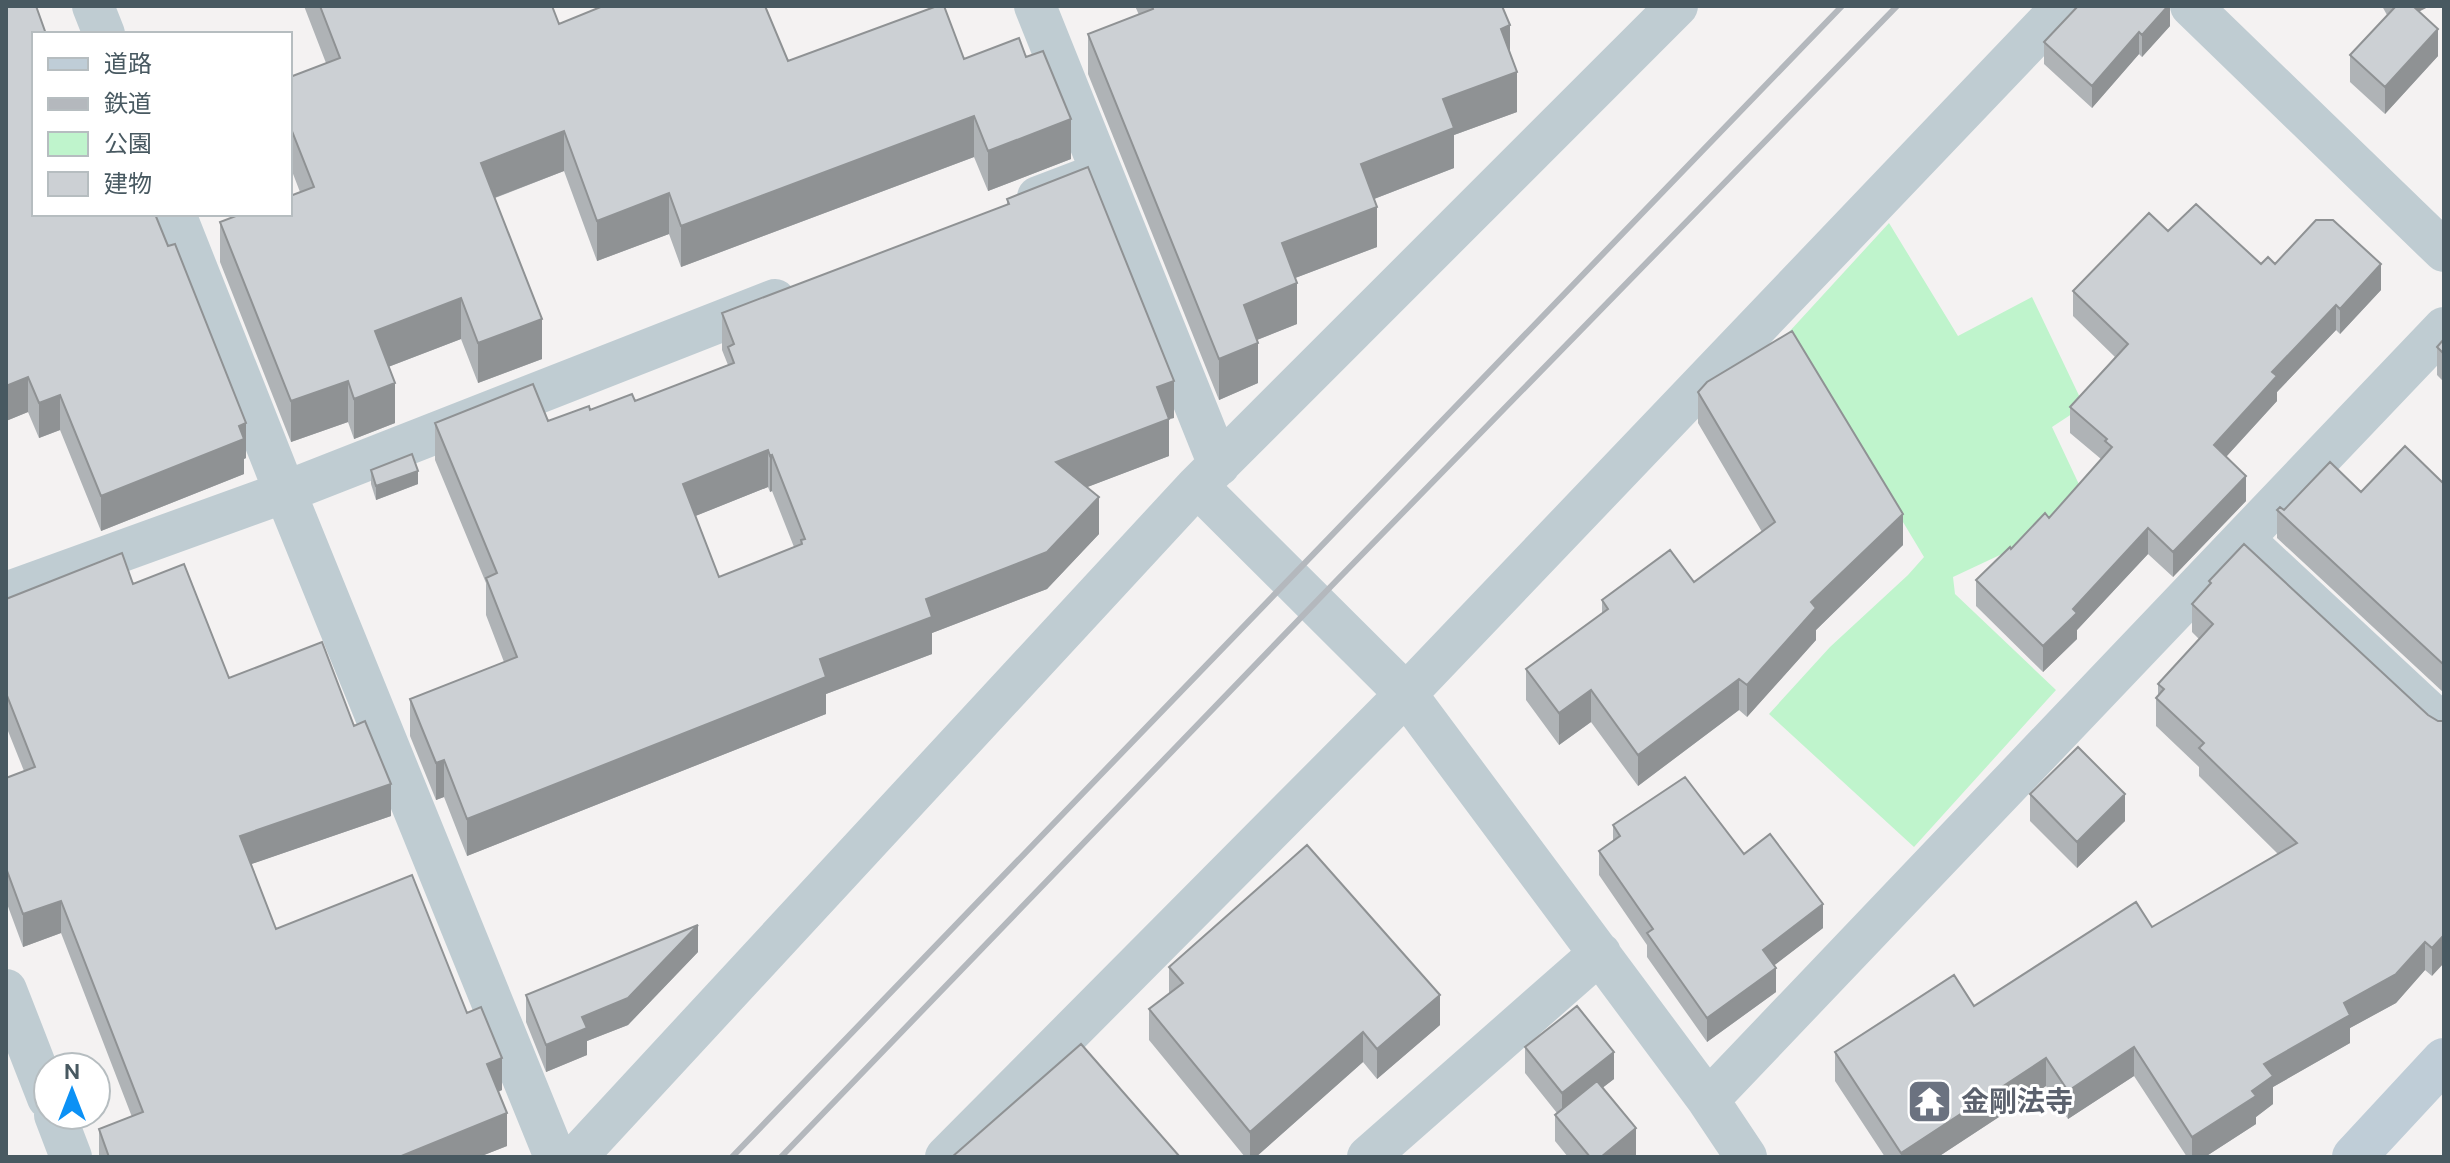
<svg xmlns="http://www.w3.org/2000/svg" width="2450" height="1163" viewBox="0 0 2450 1163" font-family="'DM Sans','Noto Sans JP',sans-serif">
<rect width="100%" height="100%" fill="#f4f2f2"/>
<path fill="#bff4cc" d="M 1889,223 L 1958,336 L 2032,297 L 2084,406 L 2052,427 L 2092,512 L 1953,577 L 1955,594 L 2056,690 L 1914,847 L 1769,714 L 1830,647 L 1908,575 L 1924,557 L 1789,332 Z"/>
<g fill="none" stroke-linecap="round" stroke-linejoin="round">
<path stroke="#bfccd2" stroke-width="42" d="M 93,6 L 104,34
M 1035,6 L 1219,465
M 2191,6 L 2444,251
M 1038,197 L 1101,173
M 175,214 L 285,492 L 555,1157
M 1197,486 L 1406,694 L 1708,1100 L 1746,1157
M 2243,539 L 2444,726
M 6,593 L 285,492 L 775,300
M 6,990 L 48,1098
M 1708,1100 L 2444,328
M 55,1115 L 71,1157
M 576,1157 L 1197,486 L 1677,6
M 946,1157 L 1406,694 L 2063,6
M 1368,1157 L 1600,953"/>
<path stroke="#bfcdd7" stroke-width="44" d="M 2354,1157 L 2444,1060"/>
<path stroke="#b4b8bd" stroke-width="6" d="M 732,1157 L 1842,6
M 781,1157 L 1340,577 L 1897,6"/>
</g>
<path fill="#afb3b6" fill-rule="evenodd" d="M 6,6 L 34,214 L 246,458 L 244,459 L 244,474 L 101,531 L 60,430 L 39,438 L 28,412 L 6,421 Z
M 304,6 L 552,6 L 559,24 L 788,61 L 1026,57 L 1071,159 L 988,191 L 974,157 L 681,267 L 669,234 L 597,261 L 564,171 L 495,198 L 542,359 L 478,383 L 461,339 L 388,367 L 395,423 L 354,439 L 348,422 L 291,442 L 220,262 L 220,222 L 300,192 L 290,166 L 290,77 L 326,63 Z
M 1135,6 L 1502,6 L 1510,54 L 1517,112 L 1454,135 L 1454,168 L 1374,199 L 1377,247 L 1295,278 L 1297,324 L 1257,340 L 1258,383 L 1219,400 L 1088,74 L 1088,34 L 1139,15 Z
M 2170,6 L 2170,26 L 2142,57 L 2139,54 L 2092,108 L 2044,64 L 2044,42 Z
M 2382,6 L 2430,6 L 2419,11 L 2438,56 L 2385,114 L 2350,82 L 2350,55 L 2387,15 Z
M 1007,199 L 1174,418 L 1169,419 L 1169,456 L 1087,487 L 1099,534 L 1047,589 L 932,633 L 932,654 L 826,694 L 826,714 L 467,856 L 444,797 L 436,800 L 410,736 L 410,699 L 504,662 L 486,615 L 486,583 L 435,460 L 435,423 L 548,421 L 590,410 L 635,401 L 728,365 L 722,350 L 722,313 L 1007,205 ZM 768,487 L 770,492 L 772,491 L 794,547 L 719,577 L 695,516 Z
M 2168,231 L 2261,264 L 2275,264 L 2381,290 L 2340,334 L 2336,330 L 2277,392 L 2277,401 L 2226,457 L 2246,501 L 2173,577 L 2148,554 L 2077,630 L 2077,639 L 2043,672 L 1976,606 L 1976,580 L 2049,518 L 2101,459 L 2070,433 L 2070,407 L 2115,357 L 2073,316 L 2073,291 Z
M 2444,339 L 2444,382 L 2437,375 L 2437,347 Z
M 1698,392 L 1903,545 L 1816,630 L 1816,640 L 1747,717 L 1739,710 L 1638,786 L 1591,722 L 1559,745 L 1526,700 L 1526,669 L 1602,614 L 1602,600 L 1694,582 L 1762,532 L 1698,423 Z
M 371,470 L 418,484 L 376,500 L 371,484 Z
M 2444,484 L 2444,693 L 2277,538 L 2277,510 L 2284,510 L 2361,492 Z
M 2209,581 L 2438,721 L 2432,976 L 2425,970 L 2396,1003 L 2350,1028 L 2350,1043 L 2273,1087 L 2273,1104 L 2256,1117 L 2256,1124 L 2205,1157 L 2187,1157 L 2134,1076 L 2068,1119 L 2046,1086 L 1938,1157 L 1885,1157 L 1835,1081 L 1835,1052 L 1974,1006 L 2152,927 L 2278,854 L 2199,776 L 2199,767 L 2156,726 L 2156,698 L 2158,696 L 2158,684 L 2199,639 L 2192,632 L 2192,604 L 2209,586 Z
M 133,584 L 229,678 L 354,726 L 391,816 L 251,864 L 276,929 L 467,1013 L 502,1090 L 498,1092 L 507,1146 L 479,1157 L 99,1157 L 99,1129 L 132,1117 L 61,933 L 23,947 L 6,901 L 6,778 L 24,771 L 6,726 L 6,599 Z
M 2030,794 L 2125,821 L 2077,868 L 2030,821 Z
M 1613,825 L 1744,854 L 1823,928 L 1774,965 L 1776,992 L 1707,1042 L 1647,957 L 1647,945 L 1599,875 L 1599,851 L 1613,841 Z
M 698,952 L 628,1025 L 587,1041 L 587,1055 L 546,1072 L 526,1022 L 526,995 Z
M 1169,967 L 1440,1025 L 1377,1079 L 1363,1062 L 1256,1157 L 1245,1157 L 1149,1040 L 1149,1009 L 1169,994 Z
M 1525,1047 L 1614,1079 L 1602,1088 L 1636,1155 L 1634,1157 L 1568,1157 L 1555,1141 L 1555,1115 L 1557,1113 L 1525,1073 Z"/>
<path fill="#8f9294" d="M 2168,6 L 2170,6 L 2170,26 L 2142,57 L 2142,35 Z
M 2393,6 L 2430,6 L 2393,25 Z
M 1510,25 L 1510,66 L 1501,29 Z
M 2438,29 L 2438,56 L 2385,114 L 2385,87 Z
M 2139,32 L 2139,54 L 2092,108 L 2092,86 Z
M 1517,72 L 1517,112 L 1454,135 L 1454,168 L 1361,204 L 1361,164 L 1443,99 Z
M 974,116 L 974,157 L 681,267 L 681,226 Z
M 1071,119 L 1071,159 L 988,191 L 988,151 Z
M 564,131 L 564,171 L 481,203 L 481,163 Z
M 669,193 L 669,234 L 597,261 L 597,221 Z
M 1377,207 L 1377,247 L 1282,283 L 1282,243 Z
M 2381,264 L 2381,290 L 2340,334 L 2340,309 Z
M 1297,283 L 1297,324 L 1244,345 L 1244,305 Z
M 461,298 L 461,339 L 375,372 L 375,331 Z
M 2336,305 L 2336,330 L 2277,392 L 2277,401 L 2214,470 L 2214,445 L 2272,372 Z
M 542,319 L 542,359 L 478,383 L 478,343 Z
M 1258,343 L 1258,383 L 1219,400 L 1219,359 Z
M 28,377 L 28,412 L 6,421 L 6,386 Z
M 348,381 L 348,422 L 291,442 L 291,401 Z
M 1174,381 L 1174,418 L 1169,419 L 1169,456 L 1056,499 L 1056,462 L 1157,387 Z
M 395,383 L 395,423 L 354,439 L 354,399 Z
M 60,395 L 60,430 L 39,438 L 39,403 Z
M 246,423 L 246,458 L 244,459 L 244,474 L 101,531 L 101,496 Z
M 768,450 L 768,487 L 683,521 L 683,484 Z
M 772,455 L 772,491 L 770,492 L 770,456 Z
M 418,471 L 418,484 L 376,500 L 376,486 Z
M 2246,476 L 2246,501 L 2173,577 L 2173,552 Z
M 1099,497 L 1099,534 L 1047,589 L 932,633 L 932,654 L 826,694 L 826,714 L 467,856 L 467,819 L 820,659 Z
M 1903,514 L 1903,545 L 1816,630 L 1816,640 L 1747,717 L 1747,685 L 1811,602 Z
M 2148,528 L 2148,554 L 2077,630 L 2077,639 L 2043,672 L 2043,646 L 2073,609 Z
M 1739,679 L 1739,710 L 1638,786 L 1638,755 Z
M 1591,690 L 1591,722 L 1559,745 L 1559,713 Z
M 444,760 L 444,797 L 436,800 L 436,763 Z
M 391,784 L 391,816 L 240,868 L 240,836 Z
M 2125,794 L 2125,821 L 2077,868 L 2077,842 Z
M 61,901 L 61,933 L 23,947 L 23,914 Z
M 1823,904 L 1823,928 L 1763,974 L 1763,950 Z
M 698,925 L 698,952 L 628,1025 L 587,1041 L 587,1055 L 546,1072 L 546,1045 Z
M 2444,935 L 2444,963 L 2432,976 L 2432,948 Z
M 2425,942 L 2425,970 L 2396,1003 L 2350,1028 L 2350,1043 L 2273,1087 L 2273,1104 L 2256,1117 L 2256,1124 L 2205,1157 L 2192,1157 L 2192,1137 L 2252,1091 L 2264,1064 Z
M 1776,968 L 1776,992 L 1707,1042 L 1707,1018 Z
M 1440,995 L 1440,1025 L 1377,1079 L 1377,1049 Z
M 1363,1032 L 1363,1062 L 1256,1157 L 1250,1157 L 1250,1132 Z
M 2134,1047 L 2134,1076 L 2068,1119 L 2068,1091 Z
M 1614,1052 L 1614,1079 L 1562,1119 L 1562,1093 Z
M 502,1058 L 502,1090 L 487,1096 L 487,1064 Z
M 2046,1058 L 2046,1086 L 1938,1157 L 1901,1157 L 1901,1153 Z
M 507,1113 L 507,1146 L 479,1157 L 399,1157 Z
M 1636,1128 L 1636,1155 L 1634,1157 L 1601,1157 Z"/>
<path fill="#ccd0d4" stroke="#8f9294" stroke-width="2" fill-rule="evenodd" d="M 6,6 L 36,6 L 46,34 L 34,34 L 34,214 L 155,214 L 168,246 L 175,244 L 246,423 L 239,426 L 244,439 L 101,496 L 60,395 L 39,403 L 28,377 L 6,386 Z
M 320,6 L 552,6 L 559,24 L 603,6 L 765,6 L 788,61 L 937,6 L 944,6 L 964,59 L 1019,38 L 1026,57 L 1043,51 L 1071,119 L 988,151 L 974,116 L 681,226 L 669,193 L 597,221 L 564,131 L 481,163 L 542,319 L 478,343 L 461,298 L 375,331 L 395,383 L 354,399 L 348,381 L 291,401 L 220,222 L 241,214 L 290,214 L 290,196 L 314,187 L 290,126 L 290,77 L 340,58 Z
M 1152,6 L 1502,6 L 1510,25 L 1501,29 L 1517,72 L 1443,99 L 1454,128 L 1361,164 L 1377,207 L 1282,243 L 1297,283 L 1244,305 L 1258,343 L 1219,359 L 1088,34 L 1153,9 Z
M 2078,6 L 2168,6 L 2142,35 L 2139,32 L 2092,86 L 2044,42 Z
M 2396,6 L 2413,6 L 2438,29 L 2385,87 L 2350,55 Z
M 1088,167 L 1174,381 L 1157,387 L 1169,419 L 1056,462 L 1099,497 L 1047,552 L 926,599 L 932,617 L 820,659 L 826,677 L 467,819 L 444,760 L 436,763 L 410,699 L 517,657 L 486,578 L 497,573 L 435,423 L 533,384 L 548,421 L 589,406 L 590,410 L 632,394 L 635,401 L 734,363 L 728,347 L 734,344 L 722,313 L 1009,204 L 1007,199 ZM 768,450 L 770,456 L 772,455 L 805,539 L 801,540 L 802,544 L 719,577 L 683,484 Z
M 2196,204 L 2261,264 L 2268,257 L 2275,264 L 2316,220 L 2333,220 L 2381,264 L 2340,309 L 2336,305 L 2272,372 L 2277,376 L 2214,445 L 2246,476 L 2173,552 L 2148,528 L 2073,609 L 2077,613 L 2043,646 L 1976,580 L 2010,547 L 2011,549 L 2045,513 L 2049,518 L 2112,447 L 2105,441 L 2107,439 L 2070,407 L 2128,344 L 2073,291 L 2149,213 L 2168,231 Z
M 1792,331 L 1903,514 L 1811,602 L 1816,608 L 1747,685 L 1739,679 L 1638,755 L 1591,690 L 1559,713 L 1526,669 L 1608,609 L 1602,600 L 1670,550 L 1694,582 L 1775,522 L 1698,392 L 1707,382 Z
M 2444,339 L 2444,354 L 2437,347 Z
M 2405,446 L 2444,484 L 2444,665 L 2277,510 L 2280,507 L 2284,510 L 2330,462 L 2361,492 Z
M 412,454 L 418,471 L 376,486 L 371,470 Z
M 2244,544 L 2428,715 L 2438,721 L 2444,721 L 2444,935 L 2432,948 L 2425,942 L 2396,974 L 2344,1003 L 2350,1015 L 2264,1064 L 2273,1076 L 2252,1091 L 2256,1096 L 2192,1137 L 2134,1047 L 2068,1091 L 2046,1058 L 1901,1153 L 1835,1052 L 1954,975 L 1974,1006 L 2136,902 L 2152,927 L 2297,843 L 2199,748 L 2204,743 L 2156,698 L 2164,689 L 2158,684 L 2213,624 L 2192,604 L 2211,583 L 2209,581 Z
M 122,553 L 133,584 L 184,564 L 229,678 L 322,642 L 354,726 L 365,721 L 391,784 L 240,836 L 276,929 L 412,875 L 467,1013 L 481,1007 L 502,1058 L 487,1064 L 507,1113 L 399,1157 L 109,1157 L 99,1129 L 143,1112 L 61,901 L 23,914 L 6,868 L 6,778 L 35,767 L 6,693 L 6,599 Z
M 2078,747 L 2125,794 L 2077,842 L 2030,794 Z
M 1685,777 L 1744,854 L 1770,834 L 1823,904 L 1763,950 L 1776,968 L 1707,1018 L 1647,933 L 1653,929 L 1599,851 L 1620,836 L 1613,825 Z
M 1307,845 L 1440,995 L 1377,1049 L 1363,1032 L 1250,1132 L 1149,1009 L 1183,983 L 1169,967 Z
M 698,925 L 628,998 L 582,1017 L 587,1028 L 546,1045 L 526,995 Z
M 1577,1006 L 1614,1052 L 1562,1093 L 1525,1047 Z
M 1081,1044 L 1180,1157 L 952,1157 Z
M 1597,1081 L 1636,1128 L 1601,1157 L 1590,1157 L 1555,1115 Z"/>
<defs>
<symbol id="temple-square" viewBox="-11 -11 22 22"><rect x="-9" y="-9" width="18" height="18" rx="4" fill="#6b7280" stroke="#fff"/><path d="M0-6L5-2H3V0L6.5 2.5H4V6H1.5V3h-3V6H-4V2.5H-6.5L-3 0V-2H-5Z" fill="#fff"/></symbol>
</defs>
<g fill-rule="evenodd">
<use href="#temple-square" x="1904" y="1076" width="51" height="51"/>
</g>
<g text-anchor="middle" stroke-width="6" stroke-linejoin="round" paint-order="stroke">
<g font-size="28" font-weight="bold" fill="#5b616d" stroke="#fff" text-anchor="start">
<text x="1961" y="1111">金剛法寺</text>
</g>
</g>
<rect width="2450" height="1163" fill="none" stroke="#485961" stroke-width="16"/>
<rect x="32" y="32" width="260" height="184" fill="#ffffff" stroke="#b6bdc0" stroke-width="2"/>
<rect x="48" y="58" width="40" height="12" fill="#bfcdd7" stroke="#b6bdc0" stroke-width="2"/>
<text x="104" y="72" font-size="24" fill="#485961">道路</text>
<rect x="48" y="98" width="40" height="12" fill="#b4b8bd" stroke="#b6bdc0" stroke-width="2"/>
<text x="104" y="112" font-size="24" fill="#485961">鉄道</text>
<rect x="48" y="132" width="40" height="24" fill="#bff4cc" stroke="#b6bdc0" stroke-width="2"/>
<text x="104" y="152" font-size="24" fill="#485961">公園</text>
<rect x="48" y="172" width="40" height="24" fill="#ccd0d4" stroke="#b6bdc0" stroke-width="2"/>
<text x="104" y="192" font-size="24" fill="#485961">建物</text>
<g transform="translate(72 1091)"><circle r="38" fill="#ffffff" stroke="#b6bdc0" stroke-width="2"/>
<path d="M0-6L14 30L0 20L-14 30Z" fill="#0c91f5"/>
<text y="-12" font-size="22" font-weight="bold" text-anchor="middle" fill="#485961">N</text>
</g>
</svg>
